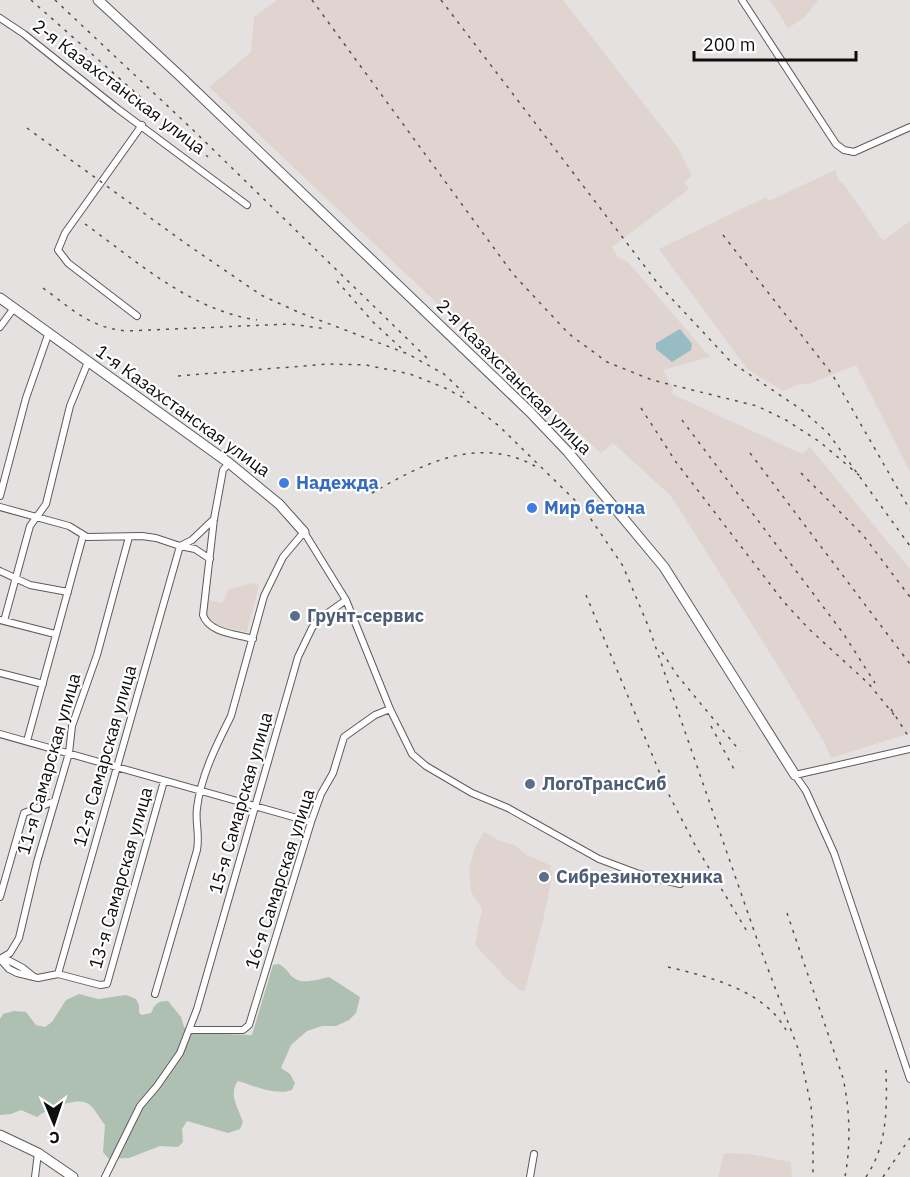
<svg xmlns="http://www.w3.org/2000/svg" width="910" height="1177" viewBox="0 0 910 1177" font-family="'IBM Plex Sans',sans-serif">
<rect width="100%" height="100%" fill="#e4e1e0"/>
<path fill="#dfd4cf" d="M 277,0 L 563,0 L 678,148 L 692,176 L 684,182 L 689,189 L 612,247 L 618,257 L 627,261 L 710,357 L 663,370 L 673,388 L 672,394 L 802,454 L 810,447 L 910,569 L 910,733 L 831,758 L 825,744 L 780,669 L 671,496 L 613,443 L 601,453 L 442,308 L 209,87 L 251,52 L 254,17 Z
M 770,0 L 818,0 L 804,18 L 788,28 Z
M 835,170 L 839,181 L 843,183 L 883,241 L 910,221 L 910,472 L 856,365 L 806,385 L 802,383 L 783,391 L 747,369 L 659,249 L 766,197 L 769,201 Z
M 253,583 L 259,585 L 247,632 L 212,625 L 208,621 L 206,615 L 209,600 L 222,603 L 229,589 Z
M 484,832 L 500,841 L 515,845 L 525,854 L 552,866 L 549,870 L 553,871 L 544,916 L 525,991 L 520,990 L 503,976 L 502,973 L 475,945 L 482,909 L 471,892 L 469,868 L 475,847 Z
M 724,1153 L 749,1154 L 791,1162 L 792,1177 L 718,1177 Z"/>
<path fill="#aec0b2" d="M 279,964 C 289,970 288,974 294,978 C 303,985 319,979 329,977 L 360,997 L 356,1013 L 349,1020 L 336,1026 L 322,1026 L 307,1031 L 291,1045 L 281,1068 L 290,1074 L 295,1083 L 292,1090 C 275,1096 255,1086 238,1081 C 228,1094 238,1108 243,1122 L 240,1129 L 228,1133 L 187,1121 L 182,1129 L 183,1142 L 178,1147 L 160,1146 L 129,1158 L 109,1159 L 103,1152 L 105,1125 C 99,1118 95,1108 87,1103 C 76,1097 46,1109 37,1117 L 21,1110 L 11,1114 L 0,1115 L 0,1019 L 3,1014 L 14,1011 L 26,1012 L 36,1025 L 45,1027 L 52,1022 L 66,1000 L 79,994 L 98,999 L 126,995 L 136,999 L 139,1005 L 139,1013 L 142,1015 L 151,1013 C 155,1004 157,1001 168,1001 L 181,1017 L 184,1027 L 193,1033 L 252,1035 L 273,965 Z"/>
<path fill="#97bcc3" d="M 680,329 L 692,344 L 691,350 L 672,362 L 656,349 L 656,343 Z"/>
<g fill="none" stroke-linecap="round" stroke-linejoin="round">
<defs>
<path id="street" d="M 742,0 L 836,144 L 844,150 L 854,152 L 910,127
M 0,18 L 24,34 L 118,109 L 247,205
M 137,316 L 68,263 L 58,250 L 65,233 L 142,125
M 0,327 L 14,308
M 229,463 L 223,470 L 214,519 L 203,615 C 209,633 236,634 253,639
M 0,496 L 26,398 L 49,332
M 0,507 L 69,526 L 87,537 L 142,536 L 156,538 L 180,546 L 195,549 L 210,559
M 0,571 L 30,585 L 68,592
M 0,620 L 55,634
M 4,621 L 30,526 L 46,504 L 70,406 L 88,362
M 0,673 L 43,684
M 0,734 L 311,822
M 27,741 L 83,536
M 910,749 L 795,775 L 806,791 L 834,853 L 910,1079
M 0,897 L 24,813 L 55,801
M 4,958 L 23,968 L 33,976
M 0,959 L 10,953 L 19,938 L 37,862 L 69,753 L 72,726 L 97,655 L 129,537
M 0,959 L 9,969 L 17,973 L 38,978 L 58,974 L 100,985 L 107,984 L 164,781
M 58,974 L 180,546 L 192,540 L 214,519
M 155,994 L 197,850 C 200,834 195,823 197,808 C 201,775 217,744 231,716 L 264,596 L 283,557 L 304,532 L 346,600 L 390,709 L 412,754 L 426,766 L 472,793 L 508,808 L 599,859 L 639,874 L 680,884
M 190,1030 L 243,1030 L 249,1025 L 311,822 L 321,794 L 333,773 L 344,737 L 375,715 L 390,709
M 35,1177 L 38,1153
M 105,1177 L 140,1106 L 157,1086 L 180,1053 L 197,1009 L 298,657 L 312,628 L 318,620 L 346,600
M 530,1177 L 534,1154"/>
<path id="secondary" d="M 98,0 L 180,76 L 530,412 L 568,452 L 664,567 L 795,775
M 0,298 L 229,463 L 279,504 L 304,532
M 0,1135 L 38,1153 L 73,1177"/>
</defs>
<use href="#street" stroke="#5e5b5a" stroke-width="8"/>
<use href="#secondary" stroke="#5e5b5a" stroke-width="11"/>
<use href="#street" stroke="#fff" stroke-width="6"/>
<use href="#secondary" stroke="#fff" stroke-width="9"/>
<path stroke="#535150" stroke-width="1.5" stroke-dasharray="3 6" stroke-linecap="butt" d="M 31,0 L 208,157
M 55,0 L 191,128 L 431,362
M 312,0 L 513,274 L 569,334 L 607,362 L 652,380 L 757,406 L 786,420 L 820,442 L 860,476
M 441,0 L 659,285 L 731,362 L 802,410 L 828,433 L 910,546
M 27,128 L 185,243 L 261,295 L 298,312 L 408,354 L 444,374 L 464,393
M 85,224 C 138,262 190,310 257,320
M 723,235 L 832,374 L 910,510
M 337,281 L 373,322 L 401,348
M 43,288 C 72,309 90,328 127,331 L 290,324 L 327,329
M 178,376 L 328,364 L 366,365 L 410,374 L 445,388 L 462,397 L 499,426 L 584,509 L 623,566 L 649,628 L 759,945 L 800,1054 L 811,1106 L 813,1136 L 813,1177
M 641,408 L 676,462 L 783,601 L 809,629 L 869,684 L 895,716
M 682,420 L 843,633 L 875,683
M 750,453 L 910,664
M 801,473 L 863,535 L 910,597
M 372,493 C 422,464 478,435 535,466
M 586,595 L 668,793 L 695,845 L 748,933
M 662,652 L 677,675 L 740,751
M 891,709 L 910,739
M 711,726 L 736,773
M 787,913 L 843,1078 C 850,1111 851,1143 845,1177
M 668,967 C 710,977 764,990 786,1030
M 866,1177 C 888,1144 887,1107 886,1070
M 883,1177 L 910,1138"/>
</g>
<g fill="#3f7fe0" stroke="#fff" stroke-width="2">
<circle cx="284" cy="483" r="6"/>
<circle cx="532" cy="508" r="6"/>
</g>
<g fill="#5c6f8a" stroke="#fff" stroke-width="2">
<circle cx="295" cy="616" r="6"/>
<circle cx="530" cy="784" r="6"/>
<circle cx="544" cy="877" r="6"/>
</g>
<g text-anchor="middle" stroke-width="4.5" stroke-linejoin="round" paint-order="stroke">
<g font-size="18" fill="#0f0e0d" stroke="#fff">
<text transform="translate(119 87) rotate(37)" y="6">2-я Казахстанская улица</text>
<text transform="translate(514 377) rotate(45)" y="6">2-я Казахстанская улица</text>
<text transform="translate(183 411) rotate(36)" y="6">1-я Казахстанская улица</text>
<text transform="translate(105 756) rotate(-74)" y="6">12-я Самарская улица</text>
<text transform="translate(49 764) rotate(-74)" y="6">11-я Самарская улица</text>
<text transform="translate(241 803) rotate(-74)" y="6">15-я Самарская улица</text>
<text transform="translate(121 878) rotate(-74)" y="6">13-я Самарская улица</text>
<text transform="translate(280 879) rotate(-72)" y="6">16-я Самарская улица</text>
</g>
<g font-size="18" font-weight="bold" fill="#366cbe" stroke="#fff" text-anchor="start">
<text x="296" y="489">Надежда</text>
<text x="544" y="514">Мир бетона</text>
</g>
<g font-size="18" font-weight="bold" fill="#4e5e75" stroke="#fff" text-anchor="start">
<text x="307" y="622">Грунт-сервис</text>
<text x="542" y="790">ЛогоТрансСиб</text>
<text x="556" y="883">Сибрезинотехника</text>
</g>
</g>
<g transform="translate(54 1123) rotate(178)" stroke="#ffffff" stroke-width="4.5" paint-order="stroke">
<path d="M0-4.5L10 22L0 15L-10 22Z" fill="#0f0e0d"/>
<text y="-9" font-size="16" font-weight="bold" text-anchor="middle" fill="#0f0e0d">С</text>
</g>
<path d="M694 51v9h162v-9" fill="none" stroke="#0f0e0d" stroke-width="3"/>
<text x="703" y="51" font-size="18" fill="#0f0e0d" stroke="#ffffff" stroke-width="4.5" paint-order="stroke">200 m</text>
</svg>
